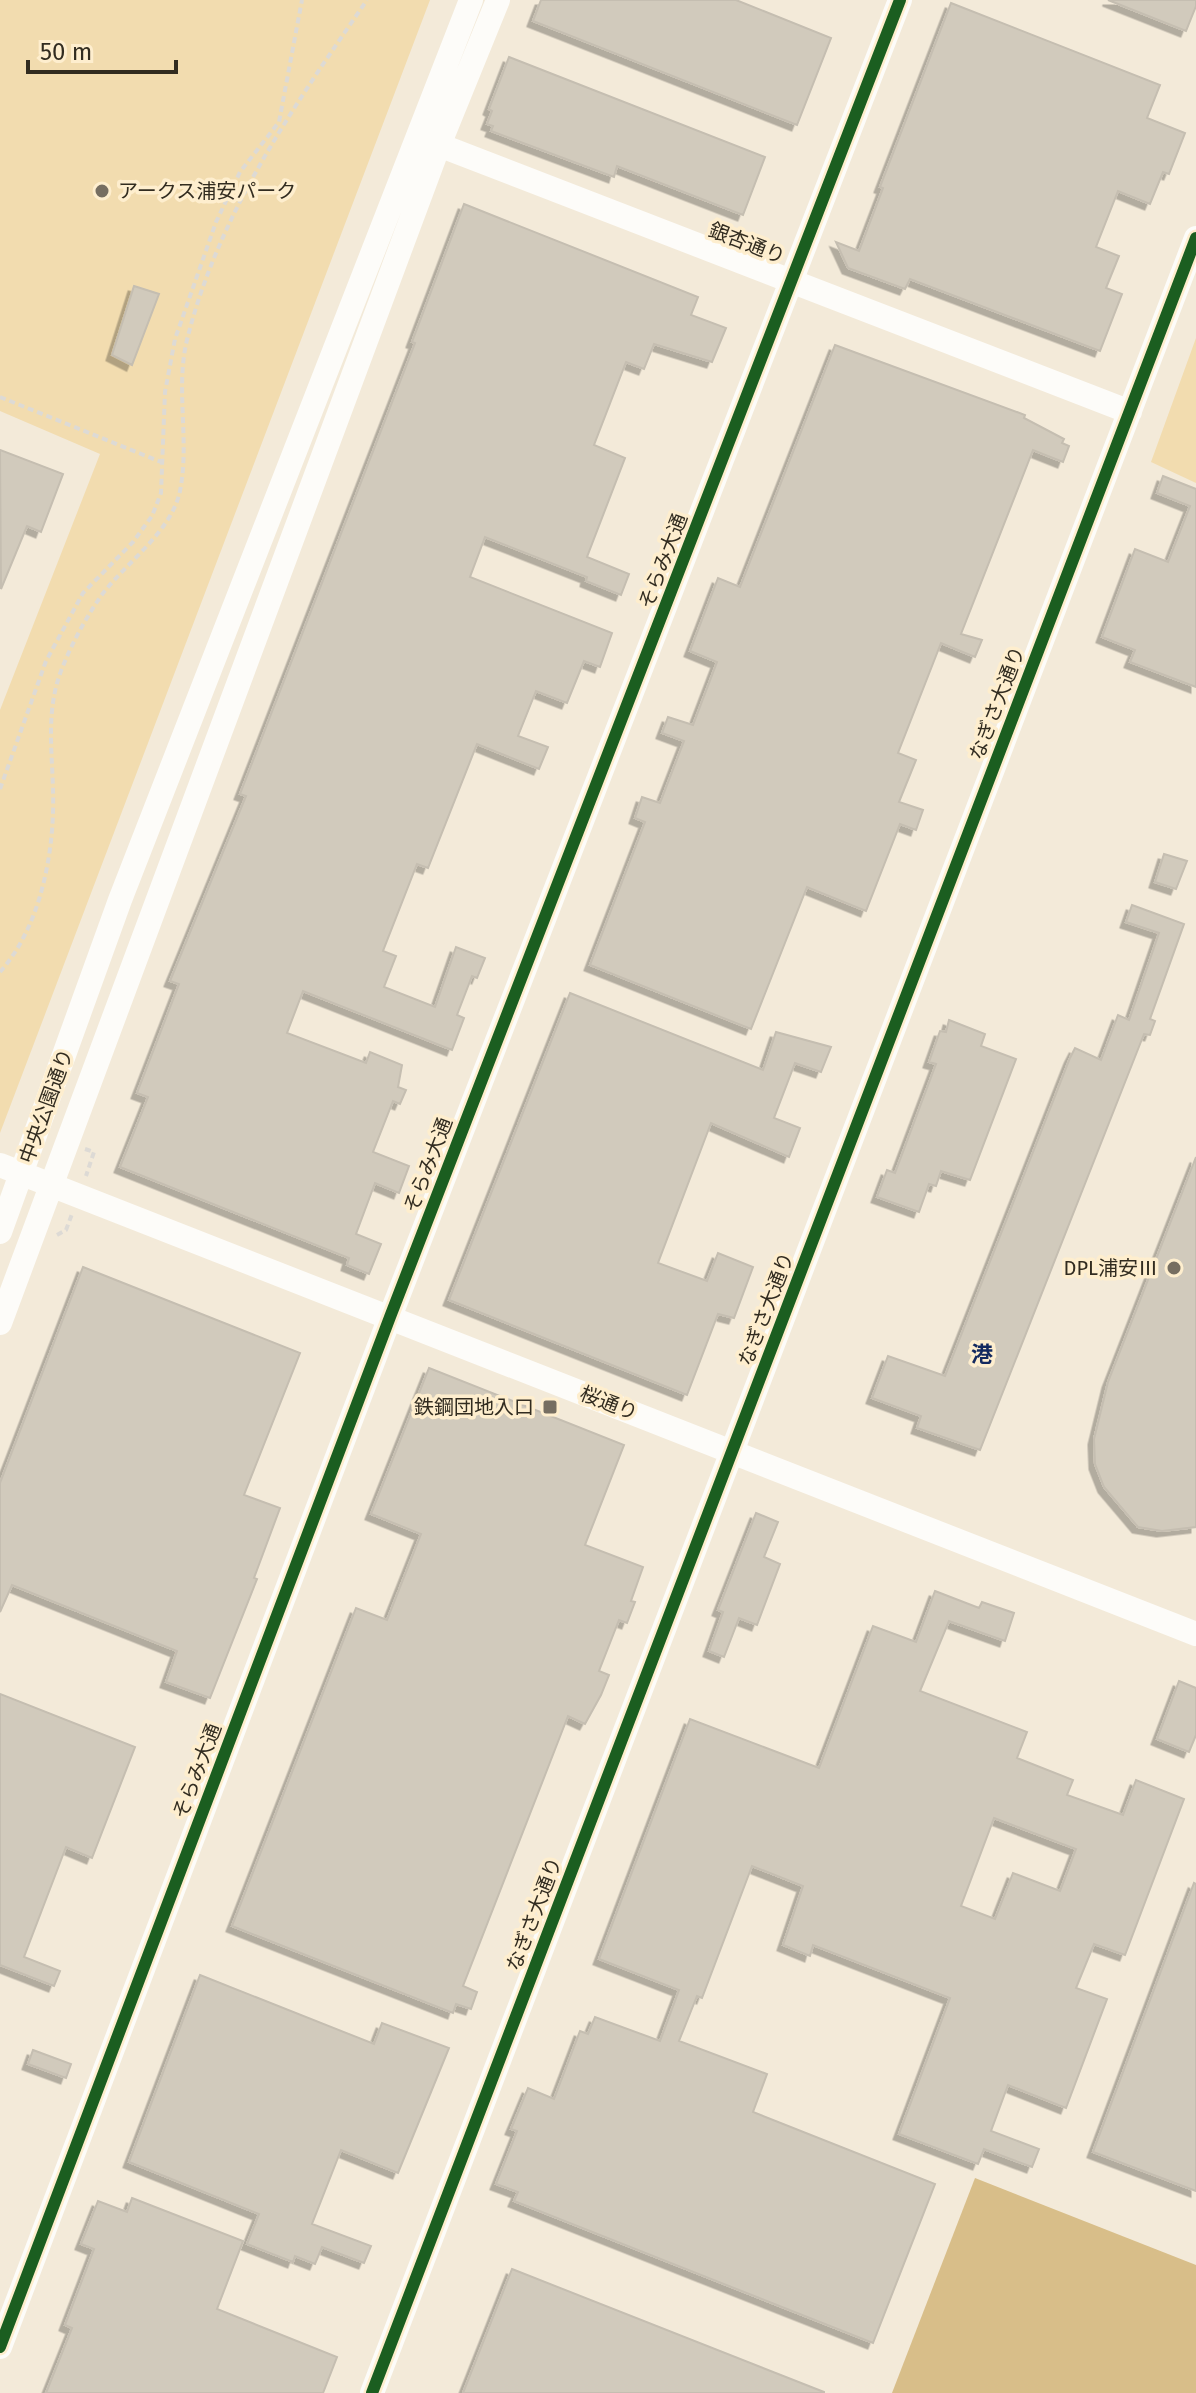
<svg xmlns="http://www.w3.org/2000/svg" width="1196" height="2393" viewBox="0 0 1196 2393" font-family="'Fira Sans','Noto Sans JP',sans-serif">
<defs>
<filter id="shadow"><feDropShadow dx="-5.5" dy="5.5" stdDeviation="0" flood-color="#0004"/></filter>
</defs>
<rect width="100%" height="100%" fill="#f3ead9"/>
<path fill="#f2dcaf" d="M 0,0 L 430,0 L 0,1133 L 0,710 L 100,454 L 0,411 Z
M 1196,338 L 1196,483 L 1151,462 Z"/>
<path fill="#d8be89" d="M 975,2178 L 1196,2265 L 1196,2393 L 892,2393 Z"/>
<path fill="#d1cabc" stroke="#c5beb1" stroke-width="2" fill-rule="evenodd" filter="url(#shadow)" d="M 541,0 L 736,0 L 831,38 L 797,125 L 533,21 Z
M 1108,0 L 1196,0 L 1196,6 L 1186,31 Z
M 951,3 L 1160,85 L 1147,118 L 1185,133 L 1169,174 L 1163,172 L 1150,204 L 1118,191 L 1096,247 L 1119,256 L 1106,288 L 1122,294 L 1100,351 L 910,279 L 905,289 L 848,268 L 836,242 L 859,251 L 883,188 L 880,187 Z
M 509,57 L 765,157 L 743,215 L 617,166 L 614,177 L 491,131 L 493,126 L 487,124 L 492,111 L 489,109 Z
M 464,204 L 698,297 L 691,315 L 726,328 L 712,362 L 654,344 L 644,369 L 626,362 L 594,445 L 625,458 L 587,557 L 629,574 L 621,595 L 586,581 L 587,577 L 485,537 L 470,577 L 612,633 L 600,667 L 584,661 L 567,703 L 536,691 L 518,736 L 548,747 L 539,769 L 477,744 L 428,868 L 417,864 L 383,951 L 396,956 L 384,987 L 435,1007 L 456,947 L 485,958 L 477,978 L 472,976 L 457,1015 L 464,1018 L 452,1050 L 303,991 L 287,1033 L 366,1063 L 370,1052 L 402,1065 L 398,1087 L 406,1090 L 400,1104 L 393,1101 L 373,1152 L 409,1166 L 399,1193 L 375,1183 L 356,1234 L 381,1244 L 369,1274 L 347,1265 L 349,1258 L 120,1167 L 148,1097 L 137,1093 L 179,984 L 170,981 L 246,796 L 240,794 L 415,343 L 412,342 Z
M 134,286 L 159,294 L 132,365 L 112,355 Z
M 835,345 L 1025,415 L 1024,418 L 1064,439 L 1062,443 L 1069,446 L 1063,462 L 1033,450 L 961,634 L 982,640 L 975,657 L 941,643 L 898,753 L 916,760 L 899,802 L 923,810 L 916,830 L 900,824 L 866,911 L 807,887 L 751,1029 L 590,965 L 645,822 L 635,818 L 642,797 L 660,803 L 684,741 L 662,733 L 668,717 L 693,725 L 717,662 L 690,651 L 718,578 L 740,587 Z
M 0,450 L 63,474 L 41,532 L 27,526 L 1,589 Z
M 1163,476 L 1196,489 L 1196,687 L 1130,662 L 1135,650 L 1102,637 L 1135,549 L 1168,562 L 1190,506 L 1157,493 Z
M 1164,854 L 1187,861 L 1176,889 L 1155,882 Z
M 1132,905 L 1184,924 L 1150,1019 L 1155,1021 L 1150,1035 L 1144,1034 L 980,1450 L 917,1428 L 921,1416 L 872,1398 L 888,1356 L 945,1376 L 1070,1058 L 1075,1048 L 1101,1060 L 1118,1015 L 1129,1020 L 1159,933 L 1126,922 Z
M 570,993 L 763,1070 L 776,1032 L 831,1047 L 821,1072 L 795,1063 L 774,1118 L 800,1128 L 789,1157 L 711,1123 L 658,1263 L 707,1281 L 718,1253 L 753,1267 L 734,1318 L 718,1314 L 687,1395 L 449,1300 Z
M 949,1020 L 985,1034 L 981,1046 L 1016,1059 L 970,1180 L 941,1171 L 936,1186 L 929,1184 L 919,1212 L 877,1197 L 887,1170 L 895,1173 L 936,1064 L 929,1062 L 940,1031 L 946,1032 Z
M 1196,1157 L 1196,1527 L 1162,1531 L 1138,1527 L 1104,1487 L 1095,1464 L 1094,1439 L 1108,1382 Z
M 83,1267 L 300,1353 L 244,1495 L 280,1508 L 254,1578 L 257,1579 L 210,1698 L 166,1682 L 177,1651 L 12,1585 L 0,1612 L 0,1483 Z
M 429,1368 L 624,1445 L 585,1545 L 643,1567 L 631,1601 L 635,1602 L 627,1623 L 619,1620 L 599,1671 L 609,1675 L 601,1695 L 585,1724 L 568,1716 L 463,1986 L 477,1992 L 471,2009 L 456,2004 L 453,2013 L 232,1926 L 356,1608 L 387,1620 L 421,1534 L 371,1514 Z
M 756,1513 L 778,1522 L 764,1557 L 780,1564 L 757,1625 L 739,1618 L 724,1657 L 709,1651 L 723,1612 L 718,1610 Z
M 935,1591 L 979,1608 L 982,1602 L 1014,1613 L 1005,1641 L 949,1621 L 920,1691 L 1027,1732 L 1017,1758 L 1073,1780 L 1067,1795 L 1123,1815 L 1136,1780 L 1184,1799 L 1125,1955 L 1094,1944 L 1076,1988 L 1107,1999 L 1066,2108 L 1008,2085 L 991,2131 L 1039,2149 L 1032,2167 L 984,2149 L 978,2164 L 899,2134 L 950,1998 L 813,1945 L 810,1956 L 783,1945 L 803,1886 L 752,1866 L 702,1998 L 697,1996 L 679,2041 L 767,2074 L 753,2112 L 935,2184 L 873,2343 L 514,2201 L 518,2192 L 496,2184 L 517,2131 L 511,2129 L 528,2088 L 554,2099 L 580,2031 L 588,2034 L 595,2017 L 660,2041 L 679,1990 L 599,1959 L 690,1719 L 819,1768 L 873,1626 L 916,1642 ZM 994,1818 L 1076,1849 L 1060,1891 L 1013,1873 L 995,1919 L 961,1906 Z
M 1179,1681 L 1196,1688 L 1196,1735 L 1189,1752 L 1157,1739 Z
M 0,1694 L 135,1747 L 92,1858 L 66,1847 L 24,1957 L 60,1971 L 54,1986 L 0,1965 Z
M 1194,1883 L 1196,1884 L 1196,2191 L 1093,2152 Z
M 200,1975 L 374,2044 L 382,2023 L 449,2048 L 398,2173 L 341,2150 L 312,2224 L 371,2246 L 364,2263 L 322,2247 L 315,2264 L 295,2256 L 293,2262 L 247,2244 L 259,2214 L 129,2162 Z
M 33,2050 L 71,2064 L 66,2078 L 28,2064 Z
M 132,2198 L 243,2241 L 217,2309 L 337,2357 L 323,2393 L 46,2393 L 72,2328 L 65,2325 L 94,2249 L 81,2244 L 98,2201 L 127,2212 Z
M 512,2269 L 824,2392 L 824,2393 L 463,2393 Z"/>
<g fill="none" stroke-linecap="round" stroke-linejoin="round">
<path stroke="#dddad5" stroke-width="4" stroke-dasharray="6 4" stroke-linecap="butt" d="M 0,397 L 161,462
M 0,789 L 46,661 L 83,593 L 133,542 L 152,516 L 161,493 L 165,392 L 175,339 L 216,222 L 240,172 L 279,122 L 302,0
M 0,972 C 41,926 55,851 53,790 C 52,749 46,711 61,671 C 71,645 85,619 101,596 C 125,563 171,533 180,491 C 190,441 175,389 187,340 C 218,214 294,106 367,0
M 85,1149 L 94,1152 L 86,1176
M 57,1235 L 66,1230 L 72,1214"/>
<path stroke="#fdfcf9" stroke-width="24" d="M 439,145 L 1130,412
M 0,1165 L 1196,1634
M 0,1232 L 120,900 L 471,0
M 0,1323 L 439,145 L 498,0
M 0,2347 L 390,1317 L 900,0
M 372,2393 L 1196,238"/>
<defs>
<path id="cycleway" d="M 0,2347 L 390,1317 L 900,0
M 372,2393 L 1196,238"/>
</defs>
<use href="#cycleway" stroke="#feeece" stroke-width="17"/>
<use href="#cycleway" stroke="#1b5e20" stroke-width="12"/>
</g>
<g fill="#766e61" stroke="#feeece" stroke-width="3">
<circle cx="102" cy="191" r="8"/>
<circle cx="1174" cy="1268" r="8"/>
<rect x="542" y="1399" width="16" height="16" rx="4"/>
</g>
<g text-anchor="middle" stroke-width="7" stroke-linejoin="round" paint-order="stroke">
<g font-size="20" fill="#322c20" stroke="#feeece" text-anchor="end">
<text x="118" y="198" text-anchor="start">アークス浦安パーク</text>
<text x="1158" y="1275">DPL浦安Ⅲ</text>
<text x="534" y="1414">鉄鋼団地入口</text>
</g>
<g font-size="20" fill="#322c20" stroke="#feeece">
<text transform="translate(747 243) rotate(21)" y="7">銀杏通り</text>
<text transform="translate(663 561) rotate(-69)" y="7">そらみ大通</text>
<text transform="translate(997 703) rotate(-69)" y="7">なぎさ大通り</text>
<text transform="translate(46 1106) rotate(-70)" y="7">中央公園通り</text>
<text transform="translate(428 1165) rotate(-69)" y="7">そらみ大通</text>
<text transform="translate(766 1309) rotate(-69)" y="7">なぎさ大通り</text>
<text transform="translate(609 1403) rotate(21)" y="7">桜通り</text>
<text transform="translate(197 1771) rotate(-69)" y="7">そらみ大通</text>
<text transform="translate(534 1914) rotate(-69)" y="7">なぎさ大通り</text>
</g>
<g font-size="22" font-weight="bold" fill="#13295f" stroke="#feeece">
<text x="982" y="1362">港</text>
</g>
</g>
<path d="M28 60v12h148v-12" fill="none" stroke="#322c20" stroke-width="4"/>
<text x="40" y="60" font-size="24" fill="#322c20" stroke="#feeece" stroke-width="6" paint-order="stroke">50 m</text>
</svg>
